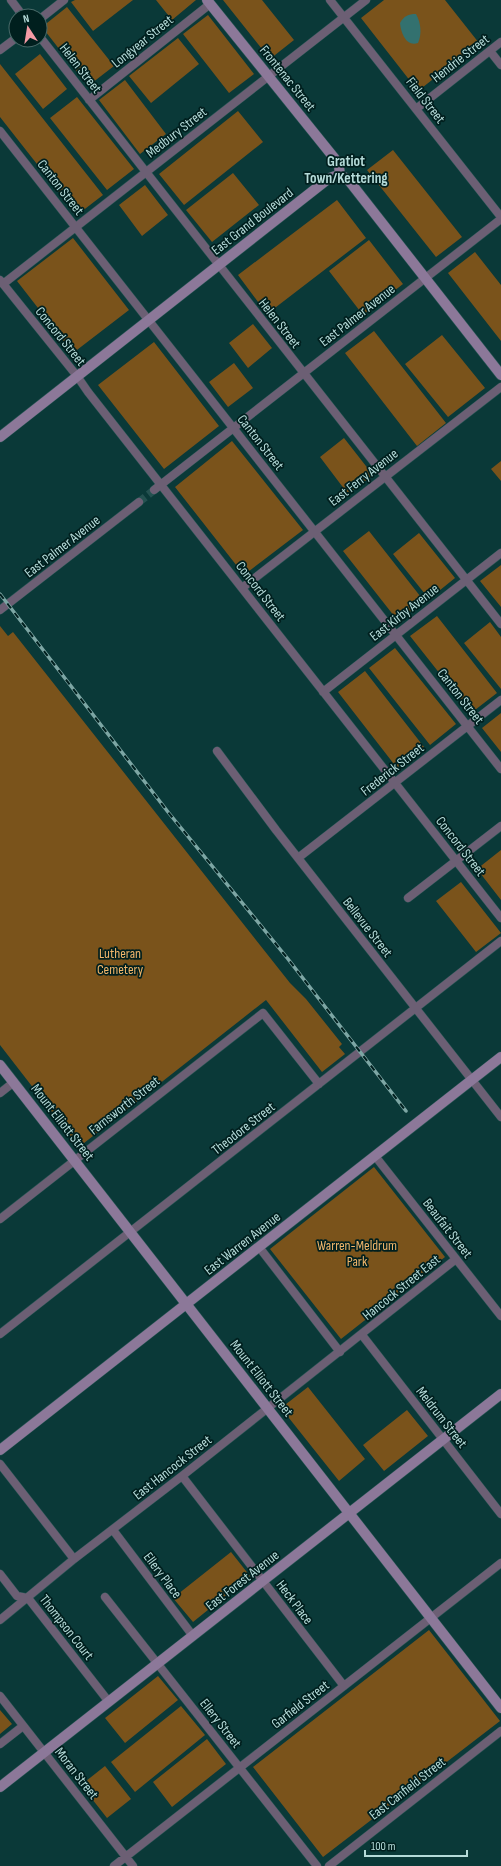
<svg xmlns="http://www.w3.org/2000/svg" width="501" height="1866" viewBox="0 0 501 1866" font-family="'Sofia Sans Condensed',sans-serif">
<rect width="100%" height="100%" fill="#0a3938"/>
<path fill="#7a531b" d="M 75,0 L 133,0 L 93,31 L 71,2 Z
M 156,0 L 196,0 L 172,20 Z
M 223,0 L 262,0 L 294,40 L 270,59 Z
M 384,0 L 445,0 L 479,43 L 418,91 L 361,18 Z
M 67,7 L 114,66 L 88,86 L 42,27 Z
M 208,15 L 254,74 L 229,93 L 183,34 Z
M 178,38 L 199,64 L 151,103 L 129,76 Z
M 40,54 L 67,89 L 43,109 L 15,74 Z
M 0,64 L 103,195 L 77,215 L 0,117 Z
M 125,80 L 166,134 L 140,154 L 99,100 Z
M 77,97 L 134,169 L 107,190 L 50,118 Z
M 238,111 L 263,142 L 184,205 L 159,174 Z
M 393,150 L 462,237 L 436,257 L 367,170 Z
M 233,173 L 259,205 L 212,242 L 186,210 Z
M 145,185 L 168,215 L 142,236 L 119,205 Z
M 337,200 L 366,238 L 267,314 L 238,275 Z
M 73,238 L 129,310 L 73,353 L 17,281 Z
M 369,240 L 403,284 L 363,315 L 329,271 Z
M 475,252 L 501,285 L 501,341 L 448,273 Z
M 253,324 L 272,348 L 248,368 L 229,343 Z
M 374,331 L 446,423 L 417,446 L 345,353 Z
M 442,335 L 485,388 L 448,417 L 405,364 Z
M 154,342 L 219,426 L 164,469 L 98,385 Z
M 234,363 L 253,388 L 228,407 L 209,382 Z
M 344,438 L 373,475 L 348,494 L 320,457 Z
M 232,441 L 303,530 L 244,575 L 175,487 Z
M 501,461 L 501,481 L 491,469 Z
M 369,531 L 424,601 L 398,621 L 343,551 Z
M 419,533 L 455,578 L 429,599 L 393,554 Z
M 501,565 L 501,607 L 480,581 Z
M 437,616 L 497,693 L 471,713 L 410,636 Z
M 490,622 L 501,637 L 501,689 L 464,643 Z
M 0,626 L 8,636 L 13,632 L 290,983 L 306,999 L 342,1044 L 339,1047 L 345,1054 L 322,1072 L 266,1000 L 79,1147 L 0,1045 Z
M 395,648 L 456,724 L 430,745 L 369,668 Z
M 365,671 L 424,747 L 397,768 L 338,692 Z
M 501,713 L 501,752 L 482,728 Z
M 501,850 L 501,900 L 477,869 Z
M 461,882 L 501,933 L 476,952 L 436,901 Z
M 374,1167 L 445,1257 L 341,1339 L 270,1249 Z
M 308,1387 L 365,1459 L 339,1481 L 281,1408 Z
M 407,1410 L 428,1436 L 384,1471 L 363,1445 Z
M 231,1552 L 250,1576 L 193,1622 L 173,1598 Z
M 429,1630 L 500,1721 L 323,1857 L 253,1767 Z
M 158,1676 L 178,1700 L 125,1743 L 105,1718 Z
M 181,1706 L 205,1735 L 135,1792 L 111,1762 Z
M 0,1710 L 12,1724 L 0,1734 Z
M 207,1739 L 226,1764 L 172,1807 L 153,1782 Z
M 105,1766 L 131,1799 L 107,1818 L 81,1785 Z"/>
<path fill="#33716f" d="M 416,14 C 421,23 422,34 418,43 C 406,47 401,33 400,23 C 404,16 408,14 416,14 Z"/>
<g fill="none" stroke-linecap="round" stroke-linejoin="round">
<path stroke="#245150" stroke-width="8" stroke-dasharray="8 4" stroke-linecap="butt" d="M 139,502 L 154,490"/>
<defs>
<path id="street" d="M 11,0 L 23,16
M 330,0 L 501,217
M 40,19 L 64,0
M 40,37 L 501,624
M 0,50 L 16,38
M 490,51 L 501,65
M 89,100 L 210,4
M 416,109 L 501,42
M 0,131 L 501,769
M 0,280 L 77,376 L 88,392 L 501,918
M 3,284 L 366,0
M 154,490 L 501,219
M 242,588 L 501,387
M 0,610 L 139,502
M 323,692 L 501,553
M 217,751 L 276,830 L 501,1117
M 298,858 L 501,700
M 408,898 L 501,826
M 0,1093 L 14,1082
M 375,1156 L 501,1316
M 0,1219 L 263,1013 L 319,1084
M 259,1247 L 340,1352
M 0,1334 L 501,941
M 362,1335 L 501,1514
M 0,1464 L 74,1559
M 182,1476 L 344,1686
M 113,1530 L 193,1636
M 0,1574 L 17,1596 L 28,1598 L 109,1702
M 105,1597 L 317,1866
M 0,1620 L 74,1559 L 182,1476 L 456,1259
M 0,1696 L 133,1866
M 0,1744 L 23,1726
M 114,1866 L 501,1563
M 329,1866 L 501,1731"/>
<path id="secondary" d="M 207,0 L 335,159 L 339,166 L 340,176
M 0,437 L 328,179 C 337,174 344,175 350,182 L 501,375
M 0,1065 L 501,1708
M 0,1450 L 501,1057
M 0,1787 L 501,1394"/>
</defs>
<use href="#street" stroke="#295655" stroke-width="9"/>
<use href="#secondary" stroke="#295655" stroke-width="11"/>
<use href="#street" stroke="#6c5f74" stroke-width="8"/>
<use href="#secondary" stroke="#8c7899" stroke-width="10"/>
<defs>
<path id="rail" d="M 0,594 L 168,812 L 288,959 L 406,1111"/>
</defs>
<use href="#rail" stroke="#7da6a4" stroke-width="3.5"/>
<use href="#rail" stroke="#001f1e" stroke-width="2" stroke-dasharray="6" stroke-linecap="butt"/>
</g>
<g text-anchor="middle" stroke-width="3.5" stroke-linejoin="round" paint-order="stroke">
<g font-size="14" fill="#b5dbd9" stroke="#001f1e">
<text transform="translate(142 41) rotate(-39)" y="5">Longyear Street</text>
<text transform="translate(460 58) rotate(-38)" y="5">Hendrie Street</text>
<text transform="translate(81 68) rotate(52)" y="5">Helen Street</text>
<text transform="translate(288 78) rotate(51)" y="5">Frontenac Street</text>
<text transform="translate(426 100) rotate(52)" y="5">Field Street</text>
<text transform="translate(176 132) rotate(-38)" y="5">Medbury Street</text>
<text transform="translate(61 187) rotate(52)" y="5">Canton Street</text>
<text transform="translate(252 221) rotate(-38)" y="5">East Grand Boulevard</text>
<text transform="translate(357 315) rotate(-38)" y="5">East Palmer Avenue</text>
<text transform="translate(280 323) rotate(52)" y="5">Helen Street</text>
<text transform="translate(61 336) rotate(51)" y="5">Concord Street</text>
<text transform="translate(261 442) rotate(52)" y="5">Canton Street</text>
<text transform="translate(363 477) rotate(-38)" y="5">East Ferry Avenue</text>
<text transform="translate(62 546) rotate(-38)" y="5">East Palmer Avenue</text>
<text transform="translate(261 591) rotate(52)" y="5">Concord Street</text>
<text transform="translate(404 612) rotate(-38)" y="5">East Kirby Avenue</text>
<text transform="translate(461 696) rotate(52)" y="5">Canton Street</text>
<text transform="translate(392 769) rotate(-38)" y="5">Frederick Street</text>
<text transform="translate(461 846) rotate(52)" y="5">Concord Street</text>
<text transform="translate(368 927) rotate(52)" y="5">Bellevue Street</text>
<text transform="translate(124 1105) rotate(-38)" y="5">Farnsworth Street</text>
<text transform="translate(63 1122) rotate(52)" y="5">Mount Elliott Street</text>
<text transform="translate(243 1128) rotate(-38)" y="5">Theodore Street</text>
<text transform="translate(448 1228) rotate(52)" y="5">Beaufait Street</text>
<text transform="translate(242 1243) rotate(-38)" y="5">East Warren Avenue</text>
<text transform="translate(401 1287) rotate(-39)" y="5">Hancock Street East</text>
<text transform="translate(262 1378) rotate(52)" y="5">Mount Elliott Street</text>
<text transform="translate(442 1417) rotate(52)" y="5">Meldrum Street</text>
<text transform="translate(172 1467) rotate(-38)" y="5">East Hancock Street</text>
<text transform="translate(163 1575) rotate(53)" y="5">Ellery Place</text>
<text transform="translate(242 1580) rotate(-38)" y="5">East Forest Avenue</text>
<text transform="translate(295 1602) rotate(53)" y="5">Heck Place</text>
<text transform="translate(67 1627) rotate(52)" y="5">Thompson Court</text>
<text transform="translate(300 1704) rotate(-38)" y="5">Garfield Street</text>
<text transform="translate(221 1723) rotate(52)" y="5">Ellery Street</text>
<text transform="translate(77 1773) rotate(52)" y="5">Moran Street</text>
<text transform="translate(407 1788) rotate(-38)" y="5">East Canfield Street</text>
</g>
<g font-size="14" fill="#f1b66b" stroke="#001f1e">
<text x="120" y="958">Lutheran<tspan x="120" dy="16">Cemetery</tspan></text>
<text x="357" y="1250">Warren-Meldrum<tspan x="357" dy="16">Park</tspan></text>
</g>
<g font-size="15" font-weight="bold" fill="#b5dbd9" stroke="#001f1e">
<text x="346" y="166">Gratiot<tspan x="346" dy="17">Town/Kettering</tspan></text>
</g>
</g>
<g transform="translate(28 28) rotate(348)"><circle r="19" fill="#001f1e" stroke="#486a69"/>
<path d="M0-3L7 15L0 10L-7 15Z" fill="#f49aa5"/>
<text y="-6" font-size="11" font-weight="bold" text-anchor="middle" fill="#b5dbd9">N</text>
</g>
<path d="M365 1850v6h102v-6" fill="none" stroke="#b5dbd9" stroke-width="2"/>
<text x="371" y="1850" font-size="12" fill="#b5dbd9" stroke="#001f1e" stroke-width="3" paint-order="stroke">100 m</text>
</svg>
